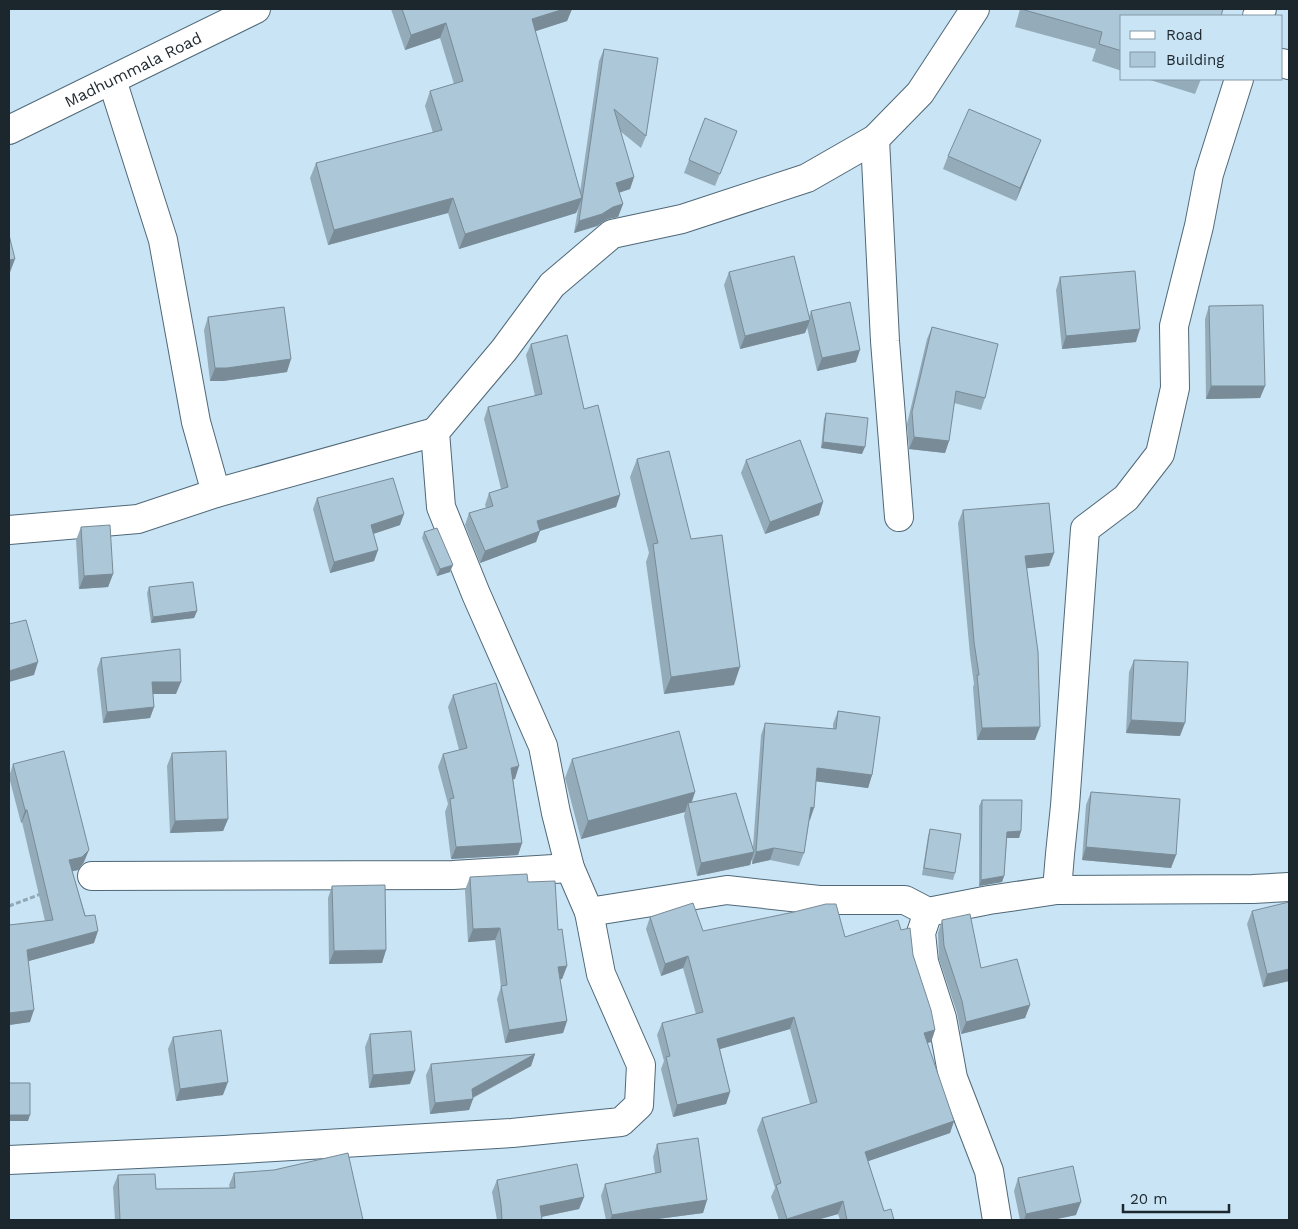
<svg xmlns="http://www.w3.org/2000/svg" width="1298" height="1229" viewBox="0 0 1298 1229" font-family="'Work Sans',sans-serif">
<rect width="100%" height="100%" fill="#c8e4f5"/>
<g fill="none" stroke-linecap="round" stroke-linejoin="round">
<defs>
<g id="minor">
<path d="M 1257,16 L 1262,9"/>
<path d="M 1282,63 L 1289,65"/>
<path d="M 112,80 L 163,240 L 196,422 L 216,493"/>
<path id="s1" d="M 9,130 L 256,9"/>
<path d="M 875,139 L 885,341 L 899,517"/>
<path d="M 9,530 L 138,519 L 216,493 L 435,432"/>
<path d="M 92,876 L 453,875 L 570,868"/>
<path d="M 1057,890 L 1253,889 L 1289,887"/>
<path d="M 589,912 L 727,890 L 819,900 L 905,900 L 928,912 L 989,900 L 1057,890 L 1060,854 L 1065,806 L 1085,529 L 1126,498 L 1160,454 L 1175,388 L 1174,326 L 1199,226 L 1209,174 L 1239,79"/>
<path d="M 928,912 L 921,933 L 924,962 L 942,1018 L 953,1078 L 989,1171 L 997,1220"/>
<path d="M 9,1160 L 224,1150 L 512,1133 L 621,1122 L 639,1105 L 641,1065 L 601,974 L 589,912 L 570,868 L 556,813 L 543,746 L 476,594 L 441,507 L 435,432 L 504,350 L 552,285 L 612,234 L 682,219 L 807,178 L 875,139 L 920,93 L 975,9"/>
</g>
</defs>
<use href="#minor" stroke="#506877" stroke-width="30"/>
<path stroke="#91a7b5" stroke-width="3" stroke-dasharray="5 2.5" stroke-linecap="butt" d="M 9,906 L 41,894"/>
<use href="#minor" stroke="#fff" stroke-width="28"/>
</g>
<path fill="#94abba" d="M 391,9 L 572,9 L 567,21 L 535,31 L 580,192 L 599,61 L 604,49 L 646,136 L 641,148 L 620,131 L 634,177 L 630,189 L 619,193 L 623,204 L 618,217 L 608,219 L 597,226 L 574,233 L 578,209 L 576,213 L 459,249 L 448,213 L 328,245 L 310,178 L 316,163 L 433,133 L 425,106 L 430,91 L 454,84 L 440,38 L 405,50 Z
M 1020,9 L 1223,9 L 1122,16 L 1122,71 L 1092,61 L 1096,49 L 1015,27 Z
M 1147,79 L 1201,79 L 1195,94 Z
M 732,144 L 715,186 L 684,173 L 689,160 Z
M 1036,152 L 1016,201 L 943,169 L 948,156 Z
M 729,272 L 809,317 L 811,311 L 856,362 L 817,371 L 807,327 L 805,333 L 740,349 L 724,285 Z
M 1060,277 L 1136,342 L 1062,349 L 1056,290 Z
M 1209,306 L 1265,386 L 1260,398 L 1206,399 L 1205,319 Z
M 208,317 L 287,372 L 223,381 L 210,381 L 204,330 Z
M 932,327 L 985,398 L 981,410 L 954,403 L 949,441 L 945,453 L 909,449 L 907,424 L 927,339 Z
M 531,344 L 584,409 L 620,495 L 616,507 L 540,531 L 536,542 L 480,563 L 465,525 L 469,513 L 486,508 L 485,505 L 489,493 L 501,489 L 484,419 L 488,407 L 535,396 L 526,355 Z
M 826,413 L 862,454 L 821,448 L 824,419 Z
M 637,459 L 691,539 L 734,685 L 664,694 L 646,562 L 649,553 L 630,477 Z
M 746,460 L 823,502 L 819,515 L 765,534 L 741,473 Z
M 317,498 L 400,525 L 373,534 L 378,550 L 374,561 L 330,573 L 313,509 Z
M 963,510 L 1054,553 L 1049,566 L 1027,568 L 1035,740 L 977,740 L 973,687 L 974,684 L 970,655 L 958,523 Z
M 81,527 L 113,574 L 108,587 L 79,589 L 76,540 Z
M 424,532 L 450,572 L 437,576 L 422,538 Z
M 149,587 L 197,611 L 194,618 L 151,623 L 147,593 Z
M 101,658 L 176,694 L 153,694 L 154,707 L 150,718 L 103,723 L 97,669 Z
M 1134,660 L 1180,736 L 1126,733 L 1129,672 Z
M 453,695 L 515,779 L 513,779 L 522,843 L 518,855 L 451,859 L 445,812 L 448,804 L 438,767 L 443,754 L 459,750 L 448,707 Z
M 838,711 L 872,775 L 868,788 L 816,781 L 804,853 L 799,866 L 770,860 L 752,864 L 752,857 L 750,865 L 697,876 L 684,816 L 685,812 L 581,839 L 565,778 L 572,759 L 695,792 L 692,802 L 753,847 L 761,735 L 765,723 L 833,729 L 833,724 Z
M 172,753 L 228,819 L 223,831 L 170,833 L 167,766 Z
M 13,764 L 84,862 L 78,870 L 72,871 L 94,943 L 28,961 L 30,1022 L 9,1025 L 9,925 L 45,921 L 22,822 L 21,823 L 9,777 Z
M 1091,792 L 1176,855 L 1171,868 L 1082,860 L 1086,805 Z
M 982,800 L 1021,831 L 1019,838 L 1007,838 L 1004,876 L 1002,882 L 979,886 L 979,806 Z
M 930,829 L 955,873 L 953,880 L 922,875 L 928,836 Z
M 470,877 L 528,882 L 558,930 L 567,966 L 562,979 L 560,979 L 567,1021 L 563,1033 L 505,1043 L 497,999 L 501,987 L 495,940 L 468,942 L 465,890 Z
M 332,886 L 386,950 L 382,963 L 329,964 L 328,898 Z
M 1252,911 L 1289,981 L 1263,987 L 1247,924 Z
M 650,917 L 703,931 L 845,937 L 901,930 L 913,955 L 935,1030 L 931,1042 L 927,1043 L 954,1121 L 950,1133 L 868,1161 L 884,1211 L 894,1220 L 840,1220 L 838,1214 L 817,1220 L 779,1220 L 771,1197 L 775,1188 L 757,1130 L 762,1118 L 810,1104 L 790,1029 L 720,1049 L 730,1092 L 726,1104 L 673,1117 L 661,1069 L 664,1061 L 657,1035 L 662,1023 L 696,1014 L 683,968 L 661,976 L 646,929 Z
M 942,920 L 981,968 L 1030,1005 L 1025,1018 L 961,1034 L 957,1013 L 939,959 L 938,933 Z
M 370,1034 L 410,1084 L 369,1088 L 365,1047 Z
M 173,1037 L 223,1095 L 176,1101 L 168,1049 Z
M 535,1054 L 531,1066 L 473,1098 L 469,1110 L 430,1114 L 426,1075 L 431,1064 Z
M 657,1144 L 707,1200 L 703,1213 L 650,1220 L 606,1220 L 601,1196 L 605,1184 L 655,1173 L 653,1157 Z
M 234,1173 L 363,1220 L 115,1220 L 113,1187 L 118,1175 L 156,1189 L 230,1189 L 229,1185 Z
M 1018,1178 L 1076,1215 L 1052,1220 L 1020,1220 L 1014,1191 Z
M 497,1180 L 584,1197 L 579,1209 L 541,1217 L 542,1220 L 497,1220 L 492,1192 Z"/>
<path fill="#788b97" d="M 564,9 L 572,9 L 567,21 L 527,34 L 532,19 Z
M 446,23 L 440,38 L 405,50 L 411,35 Z
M 1041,140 L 1036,152 L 1016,201 L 1020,188 Z
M 634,177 L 630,189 L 611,195 L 616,183 Z
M 453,198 L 448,213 L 328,245 L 334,230 Z
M 582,198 L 576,213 L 459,249 L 465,234 Z
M 623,204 L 618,217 L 608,219 L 597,226 L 574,233 L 579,221 L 613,207 Z
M 15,259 L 9,275 L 9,260 Z
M 810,320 L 805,333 L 740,349 L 745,336 Z
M 1140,329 L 1136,342 L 1062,349 L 1066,336 Z
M 860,350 L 856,362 L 817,371 L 822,358 Z
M 291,359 L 287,372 L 223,381 L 210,381 L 215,368 Z
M 1211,386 L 1265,386 L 1260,398 L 1206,399 Z
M 914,437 L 949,441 L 945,453 L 909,449 Z
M 823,442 L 865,447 L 862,454 L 821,448 Z
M 620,495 L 616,507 L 533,533 L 537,521 Z
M 823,502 L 819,515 L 765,534 L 770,522 Z
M 404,514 L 400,525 L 367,536 L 371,525 Z
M 540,531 L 536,542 L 480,563 L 485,551 Z
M 378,550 L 374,561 L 330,573 L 334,562 Z
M 1054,553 L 1049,566 L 1020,569 L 1025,556 Z
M 453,565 L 450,572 L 437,576 L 440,569 Z
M 113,574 L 108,587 L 79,589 L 84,576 Z
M 197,611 L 194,618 L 151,623 L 153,617 Z
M 38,662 L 34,675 L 9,682 L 9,671 Z
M 740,667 L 734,685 L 664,694 L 671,677 Z
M 152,682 L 181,682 L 176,694 L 147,694 Z
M 154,707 L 150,718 L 103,723 L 107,712 Z
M 1131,720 L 1185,723 L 1180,736 L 1126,733 Z
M 1040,727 L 1035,740 L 977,740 L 982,728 Z
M 519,766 L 515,779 L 507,781 L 511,768 Z
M 817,768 L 872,775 L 868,788 L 813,781 Z
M 695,792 L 689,808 L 688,803 L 685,812 L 581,839 L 588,821 Z
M 811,807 L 814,808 L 810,820 L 807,820 Z
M 25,810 L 27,810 L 22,822 L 21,823 Z
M 228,819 L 223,831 L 170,833 L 175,821 Z
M 1021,831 L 1019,838 L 1005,838 L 1007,832 Z
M 522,843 L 518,855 L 451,859 L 456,847 Z
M 1086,847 L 1176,855 L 1171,868 L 1082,860 Z
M 774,848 L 770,860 L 752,864 L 756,852 Z
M 89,850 L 84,862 L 78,870 L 65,873 L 69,860 Z
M 754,852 L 750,865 L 697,876 L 701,863 Z
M 1004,876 L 1002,882 L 979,886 L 981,880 Z
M 500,928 L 495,940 L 468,942 L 473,929 Z
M 98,931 L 94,943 L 22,963 L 27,950 Z
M 386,950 L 382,963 L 329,964 L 334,951 Z
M 688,956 L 683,968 L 661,976 L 665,964 Z
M 567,966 L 562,979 L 553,980 L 558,967 Z
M 1289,969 L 1289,981 L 1263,987 L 1267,974 Z
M 1030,1005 L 1025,1018 L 961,1034 L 966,1022 Z
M 34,1010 L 30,1022 L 9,1025 L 9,1013 Z
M 794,1017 L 790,1029 L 713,1051 L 717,1039 Z
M 567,1021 L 563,1033 L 505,1043 L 509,1030 Z
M 935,1030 L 931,1042 L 919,1045 L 924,1033 Z
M 535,1054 L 531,1066 L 470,1099 L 473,1099 L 469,1110 L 430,1114 L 435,1103 L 472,1089 Z
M 415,1071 L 410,1084 L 369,1088 L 373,1075 Z
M 228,1082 L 223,1095 L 176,1101 L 180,1089 Z
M 730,1092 L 726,1104 L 673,1117 L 677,1105 Z
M 9,1115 L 30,1115 L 28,1121 L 9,1121 Z
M 954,1121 L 950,1133 L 860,1164 L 865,1152 Z
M 584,1197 L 579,1209 L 536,1218 L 540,1206 Z
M 707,1200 L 703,1213 L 650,1220 L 610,1220 L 612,1215 L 646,1209 Z
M 843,1201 L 838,1214 L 817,1220 L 787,1220 L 787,1219 Z
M 1081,1202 L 1076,1215 L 1052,1220 L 1024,1220 L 1026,1214 Z"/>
<path fill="#acc7d8" stroke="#788b97" d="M 402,9 L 564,9 L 532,19 L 582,198 L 465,234 L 453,198 L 334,230 L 316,163 L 442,130 L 430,91 L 463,81 L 446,23 L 411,35 Z
M 1021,9 L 1223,9 L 1221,16 L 1122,16 L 1122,51 L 1099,44 L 1102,32 Z
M 604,49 L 658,58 L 646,136 L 614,109 L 634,177 L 616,183 L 623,204 L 613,207 L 602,214 L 579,221 Z
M 969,109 L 1041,140 L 1020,188 L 948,156 Z
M 705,118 L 737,131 L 720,174 L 689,160 Z
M 9,235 L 15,259 L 9,260 Z
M 794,256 L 810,320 L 745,336 L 729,272 Z
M 1135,271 L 1140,329 L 1066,336 L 1060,277 Z
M 850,302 L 860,350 L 822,358 L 811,311 Z
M 1263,305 L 1265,386 L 1211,386 L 1209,306 Z
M 284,307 L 291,359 L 227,368 L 215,368 L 208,317 Z
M 932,327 L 998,344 L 985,398 L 956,391 L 949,441 L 914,437 L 912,412 Z
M 567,335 L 584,409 L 598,405 L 620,495 L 537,521 L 540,531 L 485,551 L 469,513 L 493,506 L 489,493 L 508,487 L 488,407 L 542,394 L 531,344 Z
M 826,413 L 868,418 L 865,447 L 823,442 Z
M 800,440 L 823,502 L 770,522 L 746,460 Z
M 669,451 L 691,539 L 722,535 L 740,667 L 671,677 L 653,544 L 658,543 L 637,459 Z
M 393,478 L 404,514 L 371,525 L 378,550 L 334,562 L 317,498 Z
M 1049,503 L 1054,553 L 1025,556 L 1038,652 L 1040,727 L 982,728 L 977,675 L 979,675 L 974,642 L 963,510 Z
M 110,525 L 113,574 L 84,576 L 81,527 Z
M 437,528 L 453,565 L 440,569 L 424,532 Z
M 193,582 L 197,611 L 153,617 L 149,587 Z
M 26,620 L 38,662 L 9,671 L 9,624 Z
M 180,649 L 181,682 L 152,682 L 154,707 L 107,712 L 101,658 Z
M 1134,660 L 1188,662 L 1185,723 L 1131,720 Z
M 496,683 L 519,766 L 511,768 L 522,843 L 456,847 L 450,799 L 454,798 L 443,754 L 467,748 L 453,695 Z
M 838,711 L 880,717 L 872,775 L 817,768 L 814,808 L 811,807 L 804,853 L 774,848 L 756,852 L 765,723 L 836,729 Z
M 679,731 L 695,792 L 588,821 L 572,759 Z
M 64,751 L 89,850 L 82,857 L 69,860 L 85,916 L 95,915 L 98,931 L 27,950 L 34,1010 L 9,1013 L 9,925 L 53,920 L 27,810 L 25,810 L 13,764 Z
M 226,751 L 228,819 L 175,821 L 172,753 Z
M 1091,792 L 1180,799 L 1176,855 L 1086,847 Z
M 736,793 L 754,852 L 701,863 L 688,803 Z
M 982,800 L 1022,800 L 1021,831 L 1007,832 L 1004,876 L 981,880 Z
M 930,829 L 961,834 L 955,873 L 924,868 Z
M 527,874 L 528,882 L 555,881 L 558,930 L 562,929 L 567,966 L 558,967 L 567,1021 L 509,1030 L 501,986 L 507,985 L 500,928 L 473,929 L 470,877 Z
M 385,885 L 386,950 L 334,951 L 332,886 Z
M 1289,902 L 1289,969 L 1267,974 L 1252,911 Z
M 693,903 L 703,931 L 794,912 L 826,904 L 836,904 L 845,937 L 898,920 L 901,930 L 910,928 L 913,955 L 931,1010 L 935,1030 L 924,1033 L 954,1121 L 865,1152 L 884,1211 L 891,1209 L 894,1220 L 847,1220 L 843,1201 L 787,1219 L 776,1185 L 781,1183 L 762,1118 L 817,1102 L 794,1017 L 717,1039 L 730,1092 L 677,1105 L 666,1057 L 670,1056 L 662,1023 L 703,1012 L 688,956 L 665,964 L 650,917 Z
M 970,914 L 981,968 L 1017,959 L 1030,1005 L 966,1022 L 962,1001 L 944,946 L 942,920 Z
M 221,1030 L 228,1082 L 180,1089 L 173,1037 Z
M 411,1031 L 415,1071 L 373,1075 L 370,1034 Z
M 535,1054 L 472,1089 L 473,1099 L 435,1103 L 431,1064 Z
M 9,1083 L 30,1083 L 30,1115 L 9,1115 Z
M 698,1138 L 707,1200 L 646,1209 L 612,1215 L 605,1184 L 661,1172 L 657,1144 Z
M 348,1153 L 363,1220 L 120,1220 L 118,1175 L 155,1174 L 156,1189 L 235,1188 L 234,1173 L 274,1170 Z
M 577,1164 L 584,1197 L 540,1206 L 542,1220 L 502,1220 L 501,1204 L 497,1180 Z
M 1073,1166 L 1081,1202 L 1026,1214 L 1018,1178 Z"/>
<g text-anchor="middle" stroke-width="4.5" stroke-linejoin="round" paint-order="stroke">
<g font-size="16" fill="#1c262d" stroke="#c8e4f5">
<text dy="6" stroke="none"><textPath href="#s1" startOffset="138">Madhummala Road</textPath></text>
</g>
</g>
<rect width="1298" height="1229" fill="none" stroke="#1c262d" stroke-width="20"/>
<rect x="1120" y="15" width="162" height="65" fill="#c8e4f5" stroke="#8398a5"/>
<rect x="1130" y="31" width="25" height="8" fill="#ffffff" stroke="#8398a5"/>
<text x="1166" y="40" font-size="15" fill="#1c262d">Road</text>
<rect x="1130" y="52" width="25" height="15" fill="#acc7d8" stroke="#8398a5"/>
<text x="1166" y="65" font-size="15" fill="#1c262d">Building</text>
<path d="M1123 1204v8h106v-8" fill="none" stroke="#1c262d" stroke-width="2.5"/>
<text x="1130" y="1204" font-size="15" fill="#1c262d" stroke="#c8e4f5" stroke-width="4" paint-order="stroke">20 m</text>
</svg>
